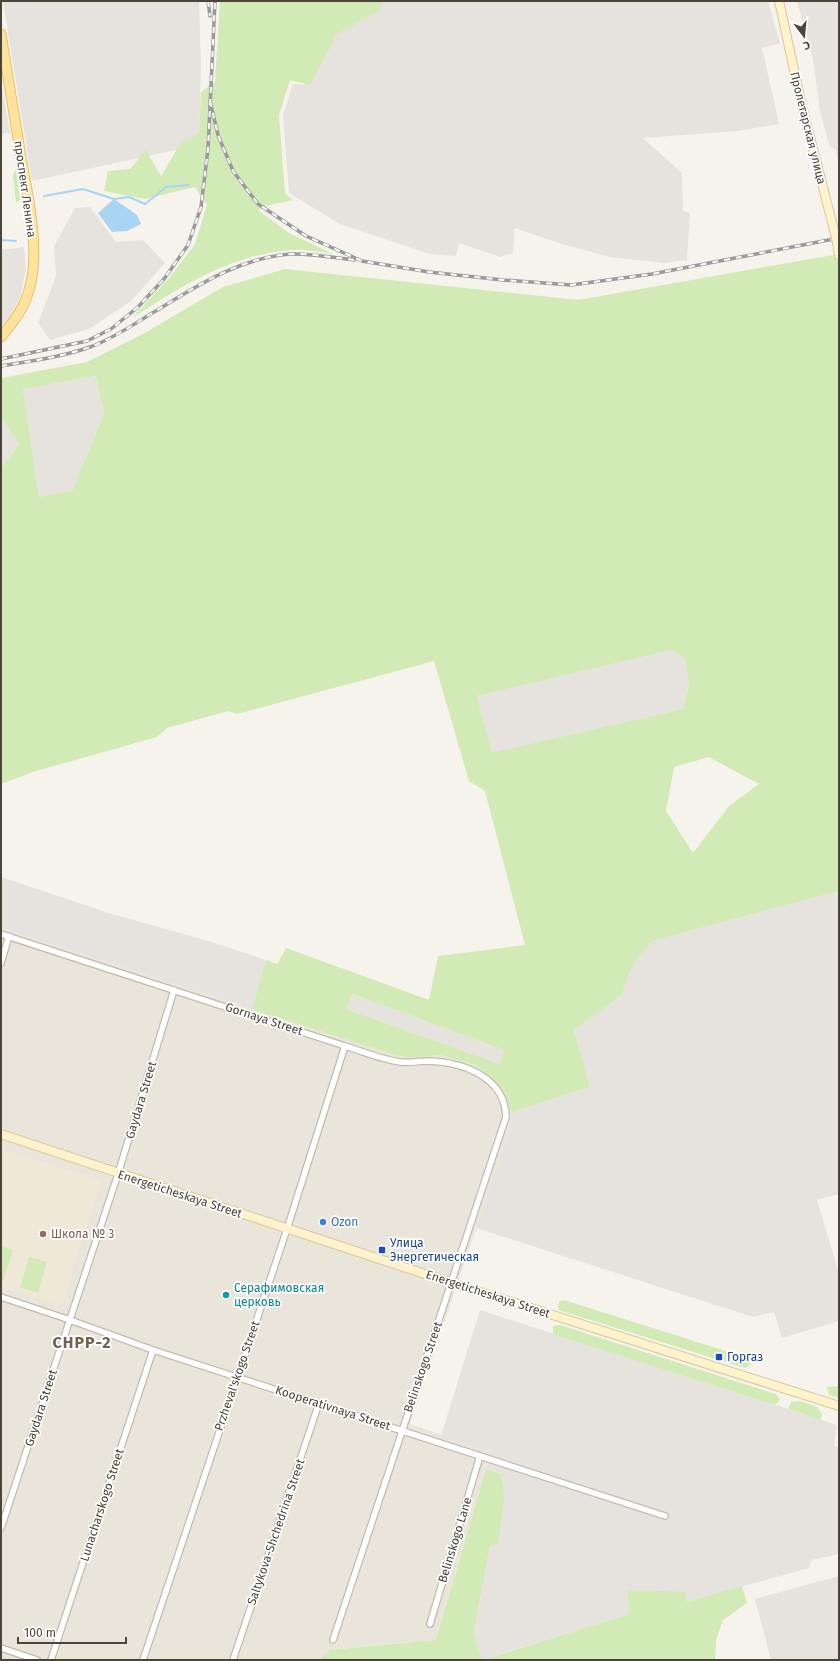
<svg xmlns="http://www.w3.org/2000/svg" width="840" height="1661" viewBox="0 0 840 1661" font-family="'Fira Sans',sans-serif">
<rect width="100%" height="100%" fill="#f6f3ec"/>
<path fill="#eae5da" d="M 1,928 L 391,1054 L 409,1058 L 440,1055 L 476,1065 L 503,1091 L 511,1112 L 510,1128 L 410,1424 L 491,1452 L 436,1640 L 330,1650 L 319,1660 L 1,1660 Z"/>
<path fill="#e6e2dd" d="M 3,1 L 199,1 L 201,64 L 199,145 L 32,181 Z
M 365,1 L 768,1 L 780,43 L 762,48 L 779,124 L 738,131 L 643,138 L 682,173 L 683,211 L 690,213 L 687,260 L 664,263 L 610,257 L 562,244 L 515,228 L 513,253 L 500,257 L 459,243 L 456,256 L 430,254 L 340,224 L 289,193 L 283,115 L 293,84 L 304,85 L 330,33 Z
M 797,1 L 839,1 L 839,167 L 836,150 L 830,147 L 828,141 L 820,111 L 813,59 Z
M 1,82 L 10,133 L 1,134 Z
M 90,207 L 116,242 L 143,240 L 165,263 L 131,301 L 89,329 L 50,340 L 38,323 L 56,276 L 54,246 L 75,208 Z
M 24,247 L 26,268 L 20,298 L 10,316 L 1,326 L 1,250 Z
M 96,376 L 104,414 L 72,491 L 39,497 L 23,389 Z
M 1,417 L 19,444 L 1,468 Z
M 672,650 L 685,659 L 689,683 L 683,709 L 492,754 L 477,696 Z
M 1,877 L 109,913 L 208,941 L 266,960 L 252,1009 L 1,928 Z
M 839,891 L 839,1194 L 817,1200 L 839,1273 L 839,1321 L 782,1338 L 774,1312 L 753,1317 L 476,1228 L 510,1128 L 511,1112 L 590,1087 L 574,1030 L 623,994 L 626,976 L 640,955 L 652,941 Z
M 353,994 L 504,1050 L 500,1064 L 346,1009 Z
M 480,1310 L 837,1425 L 834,1446 L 839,1448 L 839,1554 L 812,1560 L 809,1568 L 687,1602 L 629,1590 L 629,1614 L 482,1660 L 474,1634 L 490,1546 L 498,1544 L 505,1498 L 501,1474 L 486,1469 L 491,1452 L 441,1436 Z
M 839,1576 L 839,1660 L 771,1660 L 755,1599 Z"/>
<path fill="#efe8d6" d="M 1,1149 L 102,1180 L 62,1306 L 1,1287 Z"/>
<path fill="#d2eab5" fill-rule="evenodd" d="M 220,1 L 383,1 L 379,11 L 337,34 L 310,85 L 290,80 L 279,115 L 285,193 L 293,200 L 270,205 L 258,210 L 289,233 L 333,254 C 320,252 306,249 293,250 C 231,254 183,286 132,318 L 169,278 L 195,244 L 207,205 L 195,187 L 145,199 L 104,191 L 108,171 L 130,169 L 146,150 L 161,176 L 180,144 L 199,133 L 201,92 L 215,82 Z
M 16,169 L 20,200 L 16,203 L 13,175 Z
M 839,254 L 839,891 L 652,941 C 636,960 627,970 623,994 L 574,1030 L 590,1087 L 511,1112 L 503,1091 L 476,1065 L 440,1055 L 409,1058 L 391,1054 L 252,1009 L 266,960 L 277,964 L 286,948 L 429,1000 L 438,956 L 525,945 L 485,791 L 469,781 L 434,661 L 237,714 L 228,711 L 167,728 L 157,737 L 36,771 L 1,784 L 1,468 L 19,444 L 1,417 L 1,378 L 87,362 L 143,334 L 223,287 L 285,269 L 578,300 ZM 96,376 L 104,414 L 72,491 L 39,497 L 23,389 ZM 672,650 L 685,659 L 689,683 L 683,709 L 492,753 L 477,696 ZM 709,757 L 759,784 L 729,806 L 693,853 L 666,811 L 674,767 ZM 353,994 L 504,1050 L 500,1064 L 346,1009 Z
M 1,1246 L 13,1250 L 3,1281 L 1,1280 Z
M 29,1257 L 47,1262 L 38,1293 L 20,1287 Z
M 564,1300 L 732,1353 L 747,1359 L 751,1364 L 745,1368 L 558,1310 L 559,1301 Z
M 560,1325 L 776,1394 L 780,1400 L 775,1405 L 553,1334 L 553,1326 Z
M 839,1386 L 839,1398 L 829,1395 L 827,1387 Z
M 801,1401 L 817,1407 L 822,1414 L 821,1420 L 788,1409 L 791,1402 Z
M 486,1469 L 501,1474 L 505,1498 L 498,1544 L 490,1546 L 474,1633 L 482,1660 L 319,1660 L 330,1650 L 436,1640 Z
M 742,1586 L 747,1603 L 723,1620 L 716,1640 L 715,1660 L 483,1660 L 629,1614 L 628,1590 L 685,1592 L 687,1602 Z"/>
<path fill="#a9d4f2" d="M 114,199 L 137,215 L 141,224 L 127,231 L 112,232 L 98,213 Z"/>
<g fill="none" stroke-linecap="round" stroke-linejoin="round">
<path stroke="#a9d4f2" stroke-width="2" d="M 44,196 L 83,189 L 114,199 L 129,197 L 145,204 L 166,187 L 189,185
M 1,240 L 16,241"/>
<defs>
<path id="street" d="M 1,934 L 345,1046 C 362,1051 382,1060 401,1062 C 410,1063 419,1061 428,1061 C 463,1062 505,1077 506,1117 L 333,1640
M 1,963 L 9,936
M 1,1297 L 70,1320 L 153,1350 L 665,1516
M 1,1528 L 118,1174 L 174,990
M 430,1624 L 480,1456
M 1,1648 L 37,1660
M 51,1660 L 153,1350
M 143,1660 L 287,1229 L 345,1046
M 233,1660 L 319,1403"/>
<path id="secondary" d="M 779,1 L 801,102 L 835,234
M 837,243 L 839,255
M 1,1134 L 452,1283 L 839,1406"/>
<path id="primary" d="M 1,34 C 8,75 14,116 21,157 C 28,196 41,252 29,290 C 24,309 13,322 1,337"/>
</defs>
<use href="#street" stroke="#c2bbae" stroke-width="8"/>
<use href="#secondary" stroke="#d6c79b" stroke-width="10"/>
<use href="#primary" stroke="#e6c16a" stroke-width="11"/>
<use href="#street" stroke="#fff" stroke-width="5.5"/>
<use href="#secondary" stroke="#fff3cd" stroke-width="8"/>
<use href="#primary" stroke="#ffe39c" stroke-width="9"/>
<defs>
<path id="rail" d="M 208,1 L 210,16
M 210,101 L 218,135 L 233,171 L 258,204 L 306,236 L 362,261 L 429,272 L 503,280 L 571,285 L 652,274 L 839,238
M 1,359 L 87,341 L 111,329 L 138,307 L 164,279 L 188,245 L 201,207 L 208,149 L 215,1
M 1,366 C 31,361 62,357 90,347 C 113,339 134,324 154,312 C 197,286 239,258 290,254 C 311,253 334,258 354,260"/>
</defs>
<use href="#rail" stroke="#9a9a9a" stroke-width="3.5"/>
<use href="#rail" stroke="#fff" stroke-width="2" stroke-dasharray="6" stroke-linecap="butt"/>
<defs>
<path id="secondary-bridge" d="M 835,234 L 837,243"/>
</defs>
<use href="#secondary-bridge" stroke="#d6c79b" stroke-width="10" stroke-linecap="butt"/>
<use href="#secondary-bridge" stroke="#fff3cd" stroke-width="8"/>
</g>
<circle fill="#3f7fe0" stroke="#fff" stroke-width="1.5" cx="323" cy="1222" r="4"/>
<circle fill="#8d6e63" stroke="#fff" stroke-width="1.5" cx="43" cy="1234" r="4"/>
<g fill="#1a4fb4" stroke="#fff" stroke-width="1.5">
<rect x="378" y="1246" width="8" height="8" rx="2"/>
<rect x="715" y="1353" width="8" height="8" rx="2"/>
</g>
<circle fill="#0f9aa8" stroke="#fff" stroke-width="1.5" cx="226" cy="1295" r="4"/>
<g text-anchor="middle" stroke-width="3.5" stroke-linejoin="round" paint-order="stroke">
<g font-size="12" fill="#4b4439" stroke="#fff">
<text transform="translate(808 128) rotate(76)" y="4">Пролетарская улица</text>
<text transform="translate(25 189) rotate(82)" y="4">проспект Ленина</text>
<text transform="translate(264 1019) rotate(18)" y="4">Gornaya Street</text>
<text transform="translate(141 1100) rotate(-73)" y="4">Gaydara Street</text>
<text transform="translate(180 1194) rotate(18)" y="4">Energeticheskaya Street</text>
<text transform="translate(488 1294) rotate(18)" y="4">Energeticheskaya Street</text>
<text transform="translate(423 1367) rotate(-71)" y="4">Belinskogo Street</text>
<text transform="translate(237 1376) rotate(-71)" y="4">Przheval'skogo Street</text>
<text transform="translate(41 1408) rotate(-72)" y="4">Gaydara Street</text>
<text transform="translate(333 1408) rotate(18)" y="4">Kooperativnaya Street</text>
<text transform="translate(102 1505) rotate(-72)" y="4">Lunacharskogo Street</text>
<text transform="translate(276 1532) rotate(-71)" y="4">Saltykova-Shchedrina Street</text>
<text transform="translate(455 1540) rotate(-73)" y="4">Belinskogo Lane</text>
</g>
<g font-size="12" fill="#366cbe" stroke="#fff" text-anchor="start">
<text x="331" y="1226">Ozon</text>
</g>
<g font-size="12" fill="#785e54" stroke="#fff" text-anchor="start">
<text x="51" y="1238">Школа № 3</text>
</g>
<g font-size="12" fill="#164399" stroke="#fff" text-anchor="start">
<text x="390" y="1247">Улица<tspan x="390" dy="14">Энергетическая</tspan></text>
<text x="727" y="1361">Горгаз</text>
</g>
<g font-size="12" fill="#0d838f" stroke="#fff" text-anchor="start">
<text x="234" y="1292">Серафимовская<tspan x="234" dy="14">церковь</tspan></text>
</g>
<g font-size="16" font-weight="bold" letter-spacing="1" fill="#6e6250" stroke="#fff">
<text x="82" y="1348">CHPP-2</text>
</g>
</g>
<rect width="840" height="1661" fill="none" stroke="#4b4439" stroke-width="4"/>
<g transform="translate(804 36) rotate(164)" stroke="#ffffff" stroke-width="3" paint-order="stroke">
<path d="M0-3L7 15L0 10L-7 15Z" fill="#4b4439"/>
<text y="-6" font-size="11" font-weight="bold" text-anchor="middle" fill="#4b4439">С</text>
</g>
<path d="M18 1637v6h108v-6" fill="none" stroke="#4b4439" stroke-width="2"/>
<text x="24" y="1637" font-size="12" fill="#4b4439" stroke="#ffffff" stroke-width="3" paint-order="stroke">100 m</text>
</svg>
